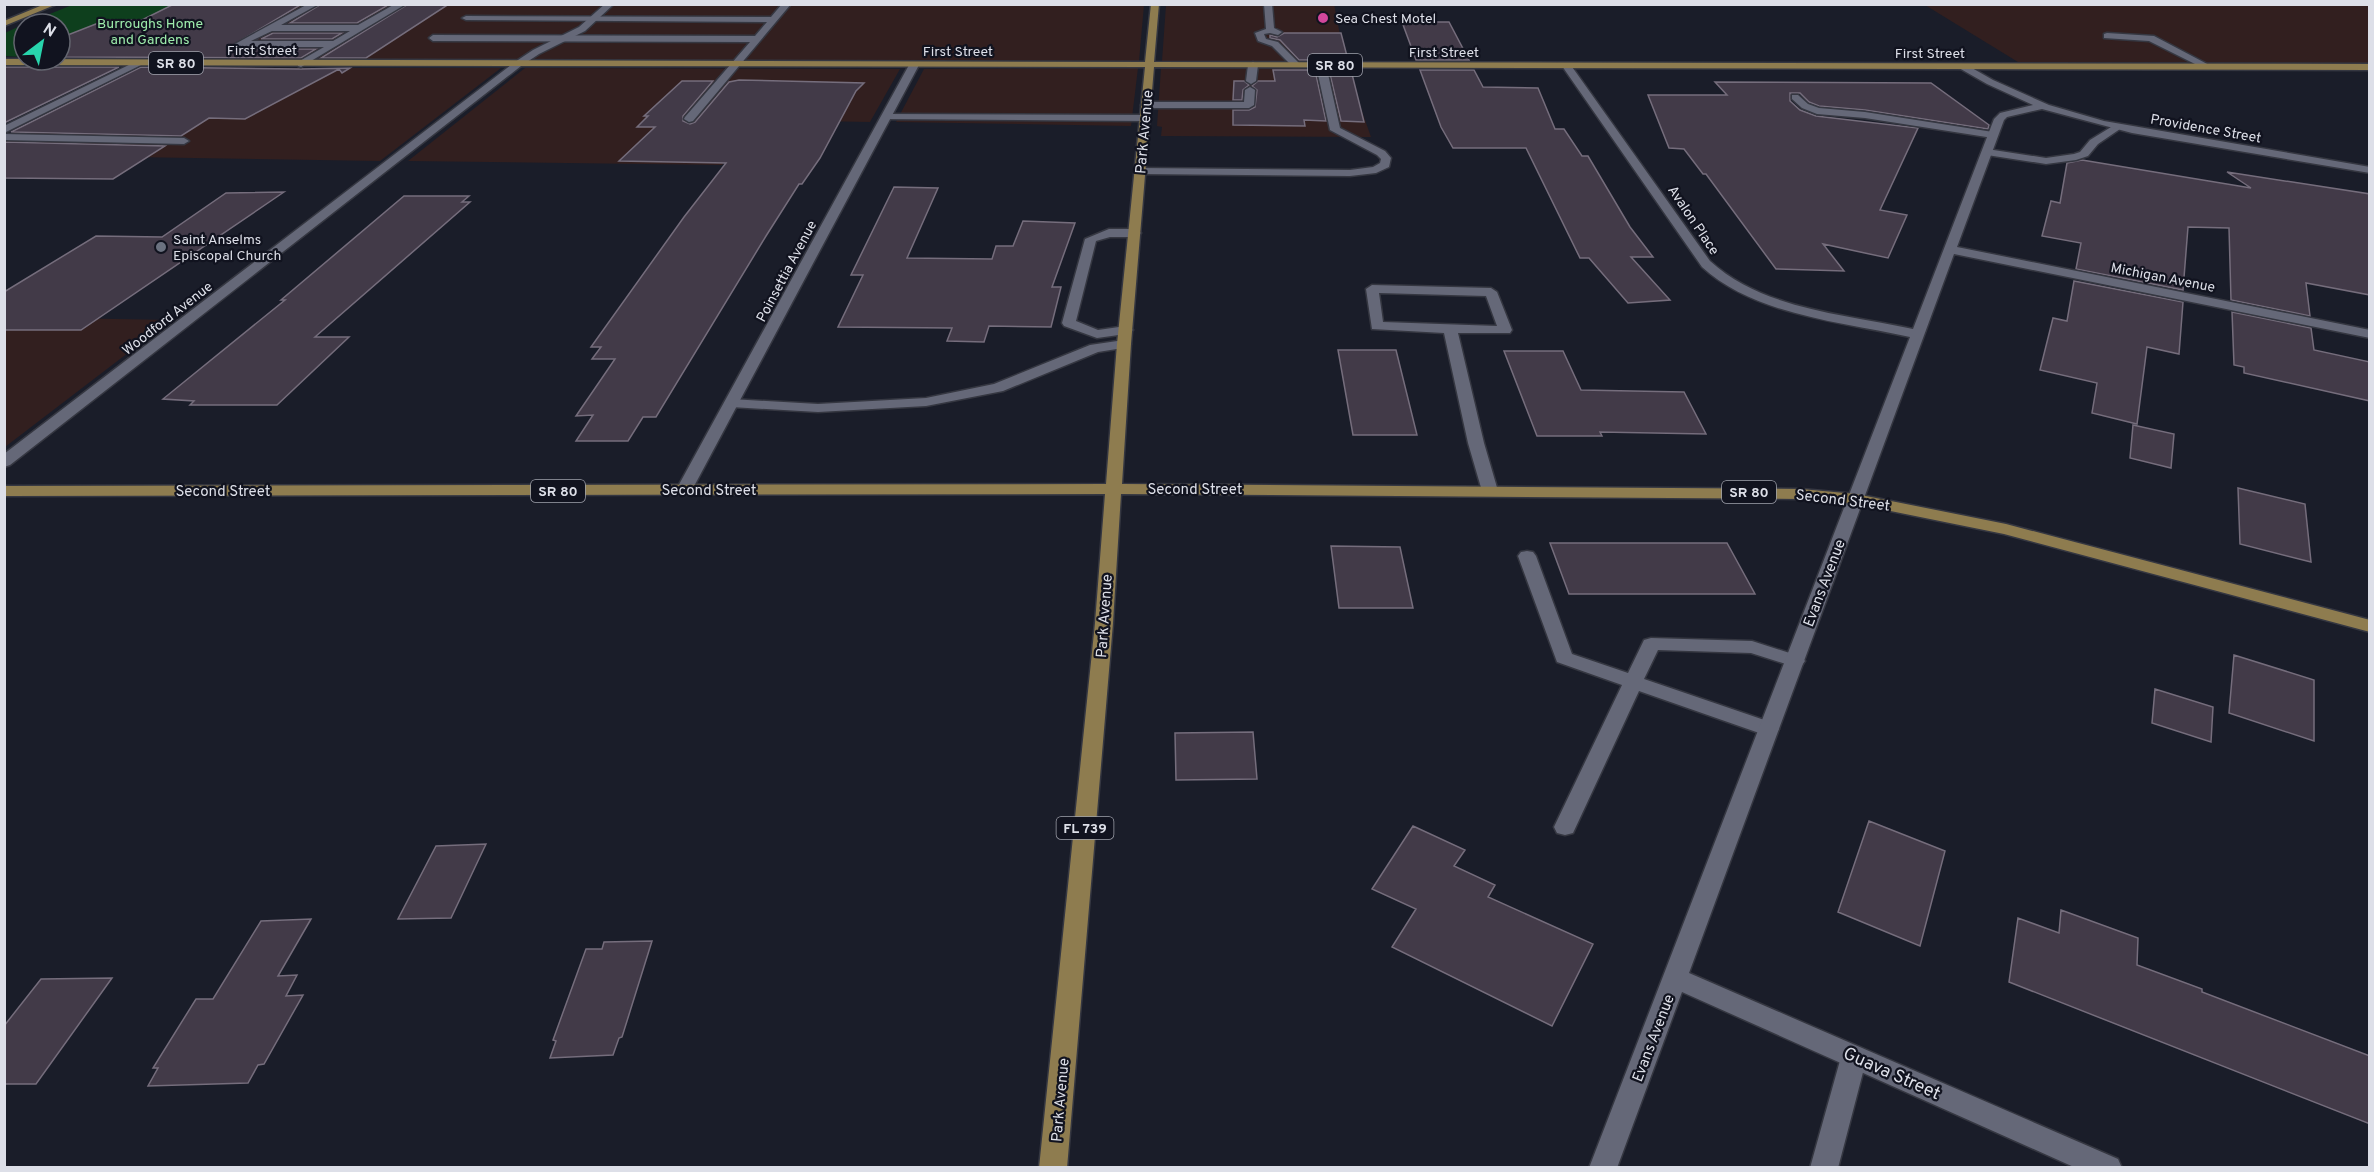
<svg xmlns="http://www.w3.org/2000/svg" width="2374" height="1172" viewBox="0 0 2374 1172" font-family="Overpass,sans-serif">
<rect width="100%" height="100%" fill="#1a1d29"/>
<path fill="#321f1f" d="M 1334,4 L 1345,61 L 1162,61 L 1166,5 Z
M 283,5 L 1144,5 L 1139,61 L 176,59 Z
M 1925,5 L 2369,5 L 2369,63 L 2018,62 Z
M 144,67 L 305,68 L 501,68 L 380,161 L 5,155 L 5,137 Z
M 525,68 L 900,69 L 870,122 L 758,120 L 722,165 L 408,161 Z
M 1138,68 L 1131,126 L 896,122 L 924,69 Z
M 1161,68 L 1347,69 L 1371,137 L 1161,136 L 1162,127 L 1157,126 Z
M 5,317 L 171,320 L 5,447 Z"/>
<path fill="#0e3f1d" d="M 72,5 L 275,5 L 170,57 L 60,57 L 60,24 L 25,24 Z
M 24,24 L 24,57 L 5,56 L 5,33 Z"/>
<path fill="#423a48" stroke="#756d7c" stroke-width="1.5" d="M 174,4 L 302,4 L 233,45 L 239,49 L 316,49 L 301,58 L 60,57 L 60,38 L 106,20 L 142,20 Z
M 321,4 L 390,4 L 357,23 L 290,23 Z
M 408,4 L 449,4 L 366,58 L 321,58 Z
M 1402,22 L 1449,22 L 1469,60 L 1416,60 Z
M 273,33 L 342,33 L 332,39 L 261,39 Z
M 1284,33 L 1341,33 L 1348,60 L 1299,60 L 1280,40 L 1270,38 L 1270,35 L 1277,37 Z
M 4,67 L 119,67 L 4,123 Z
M 141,67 L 300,69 L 350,68 L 342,73 L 339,69 L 245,119 L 209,118 L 181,136 L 11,132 Z
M 1273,70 L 1315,70 L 1326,121 L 1304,120 L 1305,126 L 1233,125 L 1233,110 L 1249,110 L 1255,107 L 1257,90 L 1252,86 L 1258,81 L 1275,81 Z
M 1329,70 L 1351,70 L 1364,122 L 1341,121 Z
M 1420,70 L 1474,70 L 1483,87 L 1538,88 L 1555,129 L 1564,129 L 1582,156 L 1588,156 L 1630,227 L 1653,257 L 1631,257 L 1670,300 L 1628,303 L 1589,258 L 1580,258 L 1526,148 L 1453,148 L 1441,127 Z
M 739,80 L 864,83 L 856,91 L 820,158 L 802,184 L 799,184 L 766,236 L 656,417 L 643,417 L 628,441 L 576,441 L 593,415 L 576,416 L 615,359 L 592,359 L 601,347 L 591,347 L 684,217 L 726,163 L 619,161 L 655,127 L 637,127 L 648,116 L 644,116 L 682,81 L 713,81 L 683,116 L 683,121 L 690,124 L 695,122 L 729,82 Z
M 1234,81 L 1244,81 L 1249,85 L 1243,90 L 1242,100 L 1233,100 Z
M 1715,82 L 1931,83 L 1989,125 L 1988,129 L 1865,110 L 1819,106 L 1809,102 L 1800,93 L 1790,93 L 1790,101 L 1800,110 L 1816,116 L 1918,128 L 1880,210 L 1907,215 L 1888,258 L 1823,244 L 1844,271 L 1776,269 L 1706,174 L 1703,174 L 1684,149 L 1669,148 L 1648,95 L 1727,95 Z
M 4,142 L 165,146 L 113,179 L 4,178 Z
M 2082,160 L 2251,188 L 2227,172 L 2370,194 L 2370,295 L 2306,283 L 2310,316 L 2231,300 L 2229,228 L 2188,227 L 2183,290 L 2076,269 L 2081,243 L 2042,236 L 2051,201 L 2060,203 L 2067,163 Z
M 894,187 L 938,188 L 907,258 L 992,259 L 996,246 L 1013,246 L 1023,221 L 1075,223 L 1052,287 L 1061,287 L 1051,327 L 989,326 L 984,342 L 947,341 L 952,328 L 838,327 L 863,275 L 851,275 Z
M 284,192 L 81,330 L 4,330 L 4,292 L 96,236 L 162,237 L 226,193 Z
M 404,196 L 469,196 L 462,202 L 470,202 L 315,337 L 349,337 L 277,405 L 190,405 L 194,401 L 163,399 L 285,300 L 281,300 Z
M 2074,281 L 2183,302 L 2179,354 L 2147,347 L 2137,424 L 2092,413 L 2097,383 L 2040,370 L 2053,318 L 2067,321 Z
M 2232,312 L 2311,328 L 2314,350 L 2370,362 L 2370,401 L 2244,373 L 2244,367 L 2234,365 Z
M 1338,350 L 1396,350 L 1417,435 L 1353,435 Z
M 1504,351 L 1563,351 L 1581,390 L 1684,392 L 1706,434 L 1600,432 L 1602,436 L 1537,436 Z
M 2133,425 L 2174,434 L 2171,468 L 2130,458 Z
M 2238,488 L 2305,504 L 2311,562 L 2240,544 Z
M 1550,543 L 1727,543 L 1755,594 L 1569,594 Z
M 1331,546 L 1400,547 L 1413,608 L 1339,608 Z
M 2234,655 L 2314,680 L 2314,741 L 2229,713 Z
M 2155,689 L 2213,707 L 2211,742 L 2152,723 Z
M 1253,732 L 1257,779 L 1176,780 L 1175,733 Z
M 1869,821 L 1945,851 L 1920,946 L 1838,912 Z
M 1413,826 L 1465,850 L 1454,866 L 1495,885 L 1488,897 L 1593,944 L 1552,1026 L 1392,947 L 1416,909 L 1372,889 Z
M 486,844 L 451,918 L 398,919 L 436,846 Z
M 2061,910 L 2138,938 L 2137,965 L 2202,989 L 2202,992 L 2370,1056 L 2370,1124 L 2009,982 L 2018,918 L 2059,933 Z
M 311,919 L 278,976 L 297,975 L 286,996 L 303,995 L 264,1064 L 258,1065 L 248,1083 L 148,1086 L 158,1068 L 153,1068 L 196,999 L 213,999 L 261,921 Z
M 652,941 L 622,1037 L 619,1038 L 613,1055 L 550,1058 L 556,1041 L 553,1040 L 586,949 L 602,949 L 604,942 Z
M 112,978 L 36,1084 L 4,1084 L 4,1026 L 41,979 Z"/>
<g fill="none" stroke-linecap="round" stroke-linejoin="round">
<defs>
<path id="service" d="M 308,4 L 319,4 L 281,25 L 358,25 L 395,4 L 406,4 L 301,67 L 298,66 L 298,62 L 324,47 L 239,47 L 235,44 ZM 272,31 L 350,31 L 333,41 L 251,41 Z
M 782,4 L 791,4 L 693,121 L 689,122 L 684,119 L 685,117 L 750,42 L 433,41 L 429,38 L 433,35 L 755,36 L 767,22 L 466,20 L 462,18 L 466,16 L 771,17 Z
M 1264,4 L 1272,4 L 1274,28 L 1282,32 L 1278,35 L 1270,33 L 1264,34 L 1266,39 L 1278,42 L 1299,63 L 1299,67 L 1293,67 L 1272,46 L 1258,41 L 1255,33 L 1266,29 Z
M 2107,33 L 2154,36 L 2211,66 L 2203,68 L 2149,41 L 2104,38 L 2104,34 Z
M 1253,62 L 1258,65 L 1256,81 L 1251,84 L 1246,81 L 1248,65 Z
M 1321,62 L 1326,65 L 1340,128 L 1385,151 L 1391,158 L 1389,167 L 1376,173 L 1350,176 L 1140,174 L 1135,171 L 1140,168 L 1350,170 L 1373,167 L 1380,163 L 1381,159 L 1377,155 L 1330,130 L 1316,65 Z
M 1250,87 L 1255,90 L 1254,105 L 1249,108 L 1146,108 L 1141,105 L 1146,102 L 1244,102 L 1245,90 Z
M 1792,95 L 1798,95 L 1808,104 L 1819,108 L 1865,112 L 1993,132 L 1998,135 L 1993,138 L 1865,118 L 1817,114 L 1802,108 L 1792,99 Z
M 886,114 L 1145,115 L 1150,118 L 1145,121 L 882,119 L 881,117 Z
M 2116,124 L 2121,127 L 2120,129 L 2098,144 L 2088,156 L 2076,160 L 2046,164 L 1987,155 L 1982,152 L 1987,149 L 2046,158 L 2074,154 L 2080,152 L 2090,140 Z
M 4,134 L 184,138 L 189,141 L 184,144 L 4,140 Z
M 1109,229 L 1135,229 L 1141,233 L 1135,237 L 1110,237 L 1096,241 L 1076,321 L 1098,330 L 1126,326 L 1133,330 L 1126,334 L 1097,338 L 1064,326 L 1062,323 L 1085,239 Z
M 1372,285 L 1491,288 L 1497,292 L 1512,330 L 1510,333 L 1458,333 L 1484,443 L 1498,491 L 1496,494 L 1484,494 L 1482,491 L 1468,443 L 1444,333 L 1372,329 L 1366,289 ZM 1379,293 L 1486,296 L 1497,326 L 1383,322 Z
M 1124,340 L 1129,341 L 1131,344 L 1129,347 L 1098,352 L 1003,391 L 926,406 L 818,412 L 731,407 L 724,403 L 731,399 L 818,404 L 926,398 L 994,384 L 1090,345 Z
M 1527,551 L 1533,552 L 1536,556 L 1572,654 L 1628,673 L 1644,640 L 1651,638 L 1752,641 L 1802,657 L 1805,661 L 1802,665 L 1795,667 L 1751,653 L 1658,650 L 1644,679 L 1776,724 L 1779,729 L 1776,734 L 1769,736 L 1762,734 L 1639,691 L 1573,833 L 1565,835 L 1557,833 L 1554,827 L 1622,685 L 1557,662 L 1518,556 L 1521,552 Z
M 1854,1045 L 1863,1049 L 1867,1057 L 1838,1168 L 1810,1168 L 1841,1057 L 1845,1049 Z"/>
<path id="minor" d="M 605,4 L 614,4 L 585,31 L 539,54 L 521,66 L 10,465 L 4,467 L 4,454 L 515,62 L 533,50 L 579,27 Z
M 137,61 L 145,63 L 4,133 L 4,126 Z
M 914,62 L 919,65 L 692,490 L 684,495 L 678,493 L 676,490 L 909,65 Z
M 1567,63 L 1570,64 L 1710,261 C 1764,310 1845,314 1913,329 L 1994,119 L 2000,113 L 2033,105 L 1987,84 L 1959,68 L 1959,64 L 1965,64 L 1993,80 L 2049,105 L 2104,121 L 2370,167 L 2370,173 L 2132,133 L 2042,109 L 2007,117 L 2004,120 L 1957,247 L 2370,330 L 2370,338 L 1954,254 L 1689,973 L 2118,1159 L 2122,1168 L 2076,1168 L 1682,992 L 1617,1168 L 1589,1168 L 1910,337 C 1842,322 1754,315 1702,267 L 1562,66 Z"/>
<path id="primary" d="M 45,4 L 57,4 L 4,26 L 4,21 Z
M 1151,4 L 1159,4 L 1154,62 L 2370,64 L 2370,70 L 1154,67 L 1131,344 L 1122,484 L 1801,489 L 1856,494 L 2006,524 L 2370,620 L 2370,632 L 2004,534 L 1856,504 L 1801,499 L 1121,494 L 1113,623 L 1067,1168 L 1039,1168 L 1095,623 L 1105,494 L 4,496 L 4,486 L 1106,484 L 1117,344 L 1145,67 L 4,65 L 4,59 L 1145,62 Z"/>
</defs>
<use href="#service" stroke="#353741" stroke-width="3"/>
<use href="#minor" stroke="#353741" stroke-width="3"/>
<use href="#primary" stroke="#353741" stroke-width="3"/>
<use href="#service" fill="#656878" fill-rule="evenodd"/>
<use href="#minor" fill="#656878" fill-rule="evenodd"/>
<use href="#primary" fill="#8e7c4f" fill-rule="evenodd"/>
</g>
<circle fill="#d1479c" stroke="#11131f" stroke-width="2" cx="1323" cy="18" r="6"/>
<circle fill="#6b7280" stroke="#11131f" stroke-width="2" cx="161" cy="247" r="6"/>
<g text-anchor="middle" stroke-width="4.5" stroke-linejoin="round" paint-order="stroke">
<g font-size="14" fill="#dddfe8" stroke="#11131f" text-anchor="start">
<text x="1335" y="23">Sea Chest Motel</text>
<text x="173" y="244">Saint Anselms<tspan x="173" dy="16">Episcopal Church</tspan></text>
</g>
<g font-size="14" fill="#9debab" stroke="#11131f">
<text x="150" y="28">Burroughs Home<tspan x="150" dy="16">and Gardens</tspan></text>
</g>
<g font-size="14" fill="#dddfe8" stroke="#11131f">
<text x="262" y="55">First Street</text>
<text x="958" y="56">First Street</text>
<text x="1444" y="57">First Street</text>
<text x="1930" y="58">First Street</text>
<text transform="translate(2206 128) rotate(10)" y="5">Providence Street</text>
<text transform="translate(1694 220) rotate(56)" y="5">Avalon Place</text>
<text transform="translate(786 271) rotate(-62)" y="5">Poinsettia Avenue</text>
<text transform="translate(2163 277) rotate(11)" y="5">Michigan Avenue</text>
<text transform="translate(167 318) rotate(-38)" y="5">Woodford Avenue</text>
</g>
<g fill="#11131f" stroke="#a0a2ac" stroke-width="1.5">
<rect x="149" y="52" width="54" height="22" rx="4.5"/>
<rect x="1308" y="54" width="54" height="22" rx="4.5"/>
<rect x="531" y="480" width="54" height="22" rx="4.5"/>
<rect x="1722" y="481" width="54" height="22" rx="4.5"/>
<rect x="1056.5" y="817" width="57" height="22" rx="4.5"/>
</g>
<g font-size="14" font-weight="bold" fill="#dddfe8">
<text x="176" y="68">SR 80</text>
<text x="1335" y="70">SR 80</text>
<text x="558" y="496">SR 80</text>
<text x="1749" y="497">SR 80</text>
<text x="1085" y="833">FL 739</text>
</g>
<g font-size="15" fill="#dddfe8" stroke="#11131f">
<text transform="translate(1144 132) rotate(-85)" y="5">Park Avenue</text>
<text x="1195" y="494">Second Street</text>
<text x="709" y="495">Second Street</text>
<text x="223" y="496">Second Street</text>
<text transform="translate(1843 500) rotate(7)" y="5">Second Street</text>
<text transform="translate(1824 583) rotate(-69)" y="5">Evans Avenue</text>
<text transform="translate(1104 616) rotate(-86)" y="5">Park Avenue</text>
<text transform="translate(1653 1038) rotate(-69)" y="5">Evans Avenue</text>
<text transform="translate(1060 1100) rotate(-85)" y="5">Park Avenue</text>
</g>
<g font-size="18" fill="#dddfe8" stroke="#11131f">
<text transform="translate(1892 1073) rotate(24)" y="6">Guava Street</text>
</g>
</g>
<rect width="2374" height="1172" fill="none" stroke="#dddfe8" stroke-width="12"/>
<g transform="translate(42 42) rotate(32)"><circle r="28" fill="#11131f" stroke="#63656f" stroke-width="1.5"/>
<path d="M0-4.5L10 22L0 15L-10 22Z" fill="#28d5ad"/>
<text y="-9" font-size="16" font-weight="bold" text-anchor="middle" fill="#dddfe8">N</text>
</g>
</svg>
